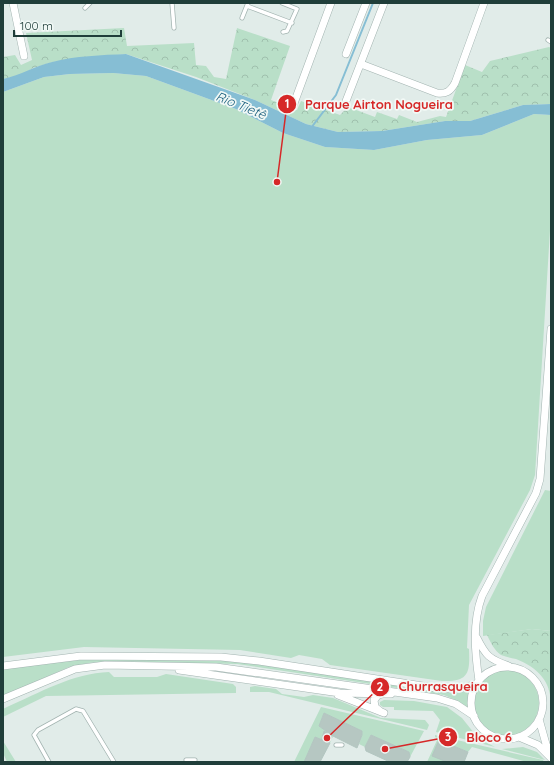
<svg xmlns="http://www.w3.org/2000/svg" width="554" height="765" viewBox="0 0 554 765" font-family="Quicksand,sans-serif">
<defs>
<pattern id="forest-crowns" width="20" height="18" patternUnits="userSpaceOnUse"><rect width="20" height="18" fill="#b9dfc8"/><path d="M2 6a3 3 0 1 1 6 0M12 15a3 3 0 1 1 6 0" fill="none" stroke="#9fc0ad"/></pattern>
</defs>
<rect width="100%" height="100%" fill="#e1ece9"/>
<path fill="#b9dfc8" d="M 113,73 L 146,76 L 236,109 L 283,133 L 325,147 L 374,150 L 427,140 L 482,135 L 534,114 L 551,115 L 551,214 L 535,475 L 530,490 L 469,605 L 467,648 L 469,649 C 470,673 469,682 442,681 L 330,665 L 322,659 L 299,655 L 291,658 L 240,650 L 84,647 L 3,657 L 3,92 L 44,77 L 70,74 Z
M 545,490 L 551,491 L 551,631 L 532,629 L 483,636 L 483,621 L 486,607 Z
M 88,659 L 238,661 L 449,693 L 458,692 L 471,687 L 468,709 L 458,701 L 444,695 L 237,664 L 109,661 L 89,663 L 69,667 L 3,696 L 3,669 Z
M473 703a33 33 0 1 1 66 0a33 33 0 1 1-66 0Z
M 109,672 L 114,677 L 157,677 L 166,674 L 233,684 L 236,687 L 236,693 L 46,696 L 3,717 L 3,709 L 7,707 C 39,693 73,673 109,672 Z
M 255,686 L 276,689 L 282,694 L 304,697 L 313,695 L 333,698 L 381,718 L 425,720 L 429,725 L 427,730 L 269,692 L 250,692 L 250,687 Z
M 384,700 L 414,701 L 447,707 L 462,718 L 478,738 L 495,747 L 436,732 L 440,720 L 433,711 L 394,710 L 394,707 L 383,707 L 380,705 L 380,702 Z
M 321,707 L 424,731 L 410,757 L 409,752 L 371,735 L 365,747 L 359,744 L 362,735 L 362,731 L 324,713 L 319,726 L 333,736 L 330,743 L 315,737 L 304,762 L 294,762 Z
M 435,735 L 543,760 L 544,762 L 527,762 L 472,747 L 468,752 L 440,740 L 447,762 L 427,762 L 438,738 L 435,737 Z
M 3,741 L 16,762 L 7,762 L 3,753 Z
M 523,747 L 537,752 L 545,760 L 502,749 Z"/>
<path fill="url(#forest-crowns)" d="M 124,28 L 127,46 L 194,43 L 196,65 L 206,66 L 214,77 L 226,79 L 237,28 L 290,46 L 271,100 L 297,110 L 301,101 L 340,115 L 348,107 L 375,117 L 377,112 L 397,119 L 399,115 L 417,122 L 440,116 L 446,117 L 465,65 L 482,72 L 490,61 L 549,47 L 551,48 L 551,104 L 523,105 L 470,121 L 445,121 L 382,131 L 338,132 L 306,124 L 255,100 L 196,77 L 126,54 L 53,62 L 33,68 L 22,75 L 3,79 L 3,57 L 15,55 L 21,65 L 32,60 L 26,33 Z
M 532,629 L 551,631 L 551,705 C 551,681 538,668 516,659 C 511,658 506,657 501,655 C 494,650 491,643 487,635 Z"/>
<path fill="#86bed4" d="M 126,54 L 255,100 L 306,124 L 338,132 L 382,131 L 445,121 L 470,121 L 523,105 L 551,104 L 551,115 L 534,114 L 482,135 L 427,140 L 374,150 L 325,147 L 283,133 L 236,109 L 146,76 L 113,73 L 70,74 L 44,77 L 3,92 L 3,79 C 21,75 35,66 52,62 C 75,56 102,55 126,54 Z"/>
<g fill="none" stroke-linecap="round" stroke-linejoin="round">
<path stroke="#86bed4" stroke-width="2" d="M 311,128 L 336,95 L 373,3"/>
</g>
<path fill="#b6c7c2" stroke="#b3c6c1" d="M 324,713 L 362,731 L 362,735 L 357,748 L 333,736 L 319,726 Z
M 324,731 L 332,737 L 329,742 L 322,739 Z
M 371,735 L 409,752 L 410,757 L 407,762 L 390,762 L 366,751 L 365,747 Z
M 315,737 L 330,743 L 320,762 L 304,762 Z
M 439,740 L 468,752 L 464,762 L 447,762 L 432,756 Z"/>
<g fill="none" stroke-linecap="round" stroke-linejoin="round">
<defs>
<path id="service" d="M 172,3 L 174,28
M 282,3 L 297,9 L 287,31 L 283,32
M 247,6 L 292,23
M 85,8 L 90,3
M 242,18 L 248,3
M 548,40 L 551,42
M 336,745 L 342,745
M 186,760 L 195,760
M 49,762 L 34,735 L 38,730 L 76,709 L 83,711 L 114,762"/>
<path id="minor" d="M 13,3 L 24,56
M 346,54 L 366,3
M 361,64 L 437,93 C 446,94 450,92 455,83 L 484,3
M 346,101 L 384,3
M 293,106 L 331,3
M 477,638 C 486,656 489,659 509,666
M 3,666 L 81,656 L 221,657 L 259,661 L 436,688 L 459,689 L 476,684
M471 703a36 36 0 1 1 72 0a36 36 0 1 1-72 0Z
M 179,670 L 340,693 L 391,694
M 479,681 C 475,653 472,623 482,596 L 536,493 L 540,479 L 551,329
M 338,695 L 384,713
M 3,699 L 75,669 L 105,665 L 216,667 L 437,698 L 456,704 L 474,716
M 380,711 L 375,707 L 374,700 L 378,695 L 382,694
M 539,719 L 546,744 L 551,754
M 519,737 L 538,745 L 551,758"/>
</defs>
<use href="#service" stroke="#a3b4b1" stroke-width="5"/>
<use href="#minor" stroke="#a3b4b1" stroke-width="8"/>
<use href="#service" stroke="#fff" stroke-width="3.5"/>
<use href="#minor" stroke="#fff" stroke-width="7"/>
</g>
<g text-anchor="middle" stroke-width="3.5" stroke-linejoin="round" paint-order="stroke">
<g font-size="13" font-style="italic" fill="#185e7d" stroke="#f2f9f6">
<text transform="translate(241 105) rotate(22)" y="5">Rio Tietê</text>
</g>
</g>
<path fill="none" stroke="#d62828" stroke-width="1.5" d="M277 182L287 104M327 738L380 687M385 749L448 737"/>
<g fill="#d62828" stroke="#f2f9f6" stroke-width="1.5">
<circle cx="277" cy="182" r="4"/>
<circle cx="327" cy="738" r="4"/>
<circle cx="385" cy="749" r="4"/>
<circle cx="287" cy="104" r="10"/>
<circle cx="380" cy="687" r="10"/>
<circle cx="448" cy="737" r="10"/>
</g>
<g font-size="12" text-anchor="middle" font-weight="bold" fill="#fff">
<text x="287" y="108">1</text>
<text x="380" y="691">2</text>
<text x="448" y="741">3</text>
</g>
<g font-size="13" text-anchor="middle" font-weight="bold" fill="#d62828" stroke="#f2f9f6" stroke-width="3.5" stroke-linejoin="round" paint-order="stroke">
<text x="379" y="109">Parque Airton Nogueira</text>
<text x="443" y="691">Churrasqueira</text>
<text x="489" y="742">Bloco 6</text>
</g>
<rect width="554" height="765" fill="none" stroke="#203e3a" stroke-width="8"/>
<path d="M14 30v6h107v-6" fill="none" stroke="#203e3a" stroke-width="2"/>
<text x="20" y="30" font-size="12" fill="#203e3a" stroke="#f2f9f6" stroke-width="3" paint-order="stroke">100 m</text>
</svg>
